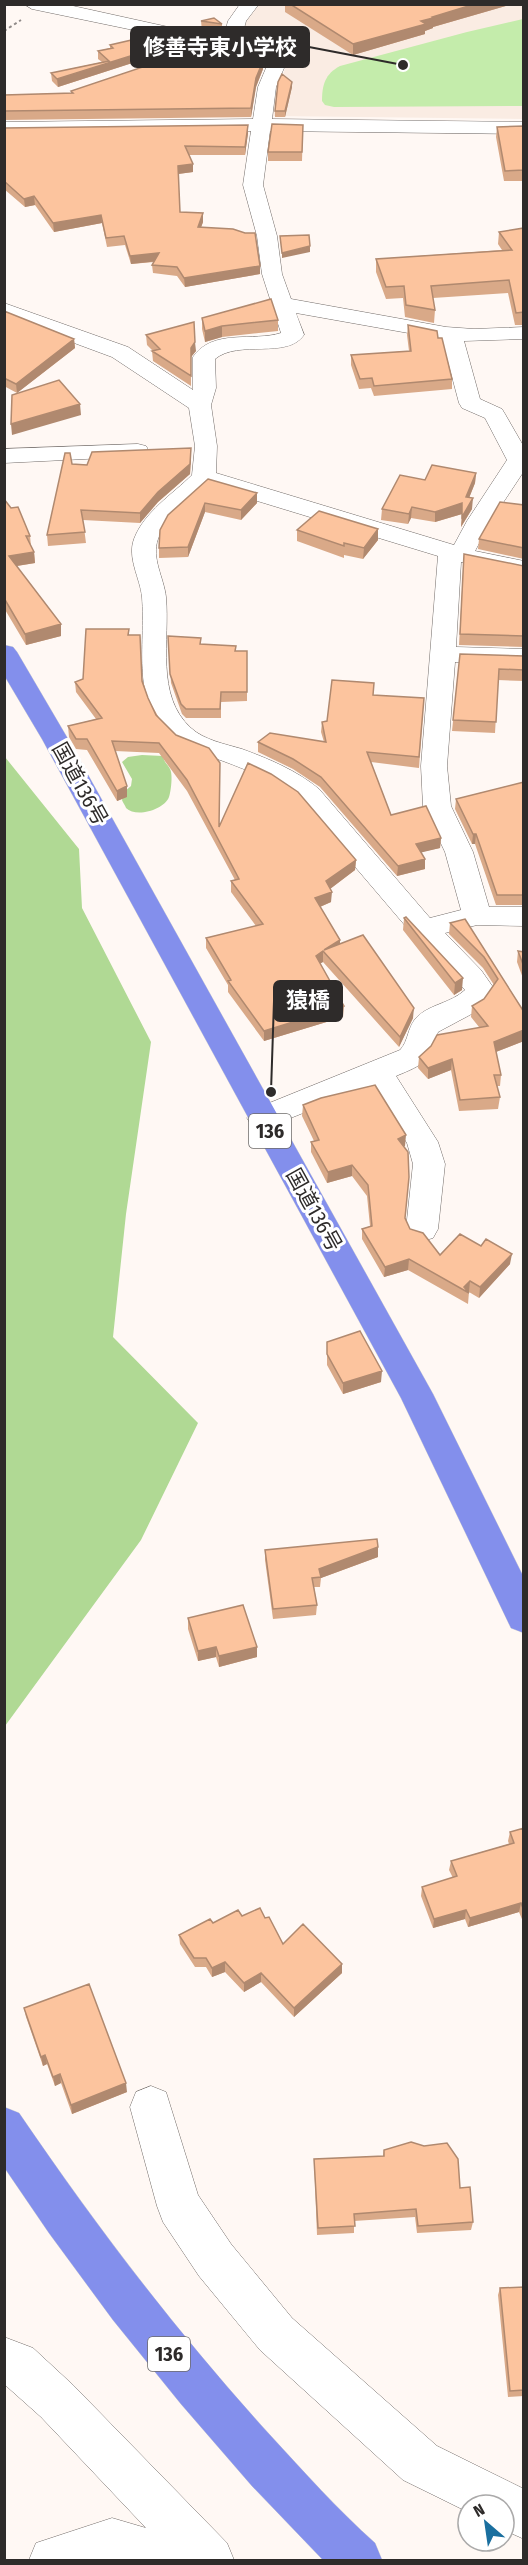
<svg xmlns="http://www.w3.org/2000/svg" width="528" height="2565" viewBox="0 0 528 2565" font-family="'Fira Sans Condensed','Noto Sans JP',sans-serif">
<rect width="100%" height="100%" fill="#fff8f4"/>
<path fill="#faece3" d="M 256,5 L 523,5 L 523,119 L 271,116 L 270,110 L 285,69 L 279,61 L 271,57 L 275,37 L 238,35 L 239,22 Z"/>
<path fill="#c4ecab" d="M 523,19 L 523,106 L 334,107 L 325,105 L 322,101 C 322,85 325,74 340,66 L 467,32 Z"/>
<path fill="#b0d994" d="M 142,755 L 163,756 C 164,763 167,763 170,769 C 173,774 171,791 169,797 C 164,810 136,818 126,808 C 126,807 122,801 122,800 L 124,792 L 131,786 L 132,779 L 122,762 L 128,757 Z
M 5,757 L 79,849 L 82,908 L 151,1042 L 126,1214 L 113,1337 L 198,1423 L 141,1540 L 5,1726 Z"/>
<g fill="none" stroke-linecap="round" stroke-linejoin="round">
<defs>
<path id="minor" d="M 24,4 L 64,4 L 191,32 L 224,36 L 228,21 L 240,4 L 259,4 L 246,21 L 241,40 L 275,57 L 284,68 L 276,87 L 272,119 L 524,122 L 524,134 L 270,131 L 263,185 L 277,236 L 282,274 L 291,299 L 446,327 L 474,329 L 524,327 L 524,339 L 464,341 L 480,399 L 502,409 L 505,414 L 524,447 L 524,471 L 491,521 L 475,551 L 524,561 L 524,575 L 461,562 L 456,647 L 524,649 L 524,665 L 455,662 L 447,766 L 451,806 L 473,852 L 489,907 L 524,907 L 524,926 L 477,925 L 445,933 L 481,970 L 495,990 L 481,1009 L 438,1032 C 429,1062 425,1064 396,1076 L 438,1142 L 445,1164 L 438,1229 L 433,1238 L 422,1241 L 411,1238 L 406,1229 L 413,1164 L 407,1143 L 371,1086 L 263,1129 L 252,1126 L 247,1118 L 252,1110 L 400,1050 C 409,1041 407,1026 418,1016 C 431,1004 451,1003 465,990 L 414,936 L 299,801 C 277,782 250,771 223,761 C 206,755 186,751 172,739 C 130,702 146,647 142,597 C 140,578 127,558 134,539 C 144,512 173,494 192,475 L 195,446 L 189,408 L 112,357 L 4,317 L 4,303 L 128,347 L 193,390 L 193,357 C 213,328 253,342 281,333 L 262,274 L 257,236 L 243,185 L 251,131 L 4,134 L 4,122 L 253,119 L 258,87 L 266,68 L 228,47 L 191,42 L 32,9 ZM 296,313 L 442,339 L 459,403 L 462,408 L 485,418 L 507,460 L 467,521 L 454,545 L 216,473 L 217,446 L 211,405 L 216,388 L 215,359 C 239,339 287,360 304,335 ZM 208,486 L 438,556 L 421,766 L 423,806 L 445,852 L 461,910 L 430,918 L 319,789 C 296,770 269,759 242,749 C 225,744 204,740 191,728 C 155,696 170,639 166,597 C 164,578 151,558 158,539 C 166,517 192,501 208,486 Z
M 138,444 L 146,446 L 149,451 L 146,456 L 4,463 L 4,449 Z
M 151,2086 L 166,2092 L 198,2195 L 231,2244 L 292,2318 L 437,2446 L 524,2489 L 524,2539 L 504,2530 L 504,2505 L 468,2505 L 468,2512 L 403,2480 L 260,2350 L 199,2276 L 163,2222 L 157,2206 L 130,2107 L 136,2092 Z
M 4,2337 L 33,2348 L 73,2385 L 227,2543 L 234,2560 L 29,2560 L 36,2543 L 112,2518 L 146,2528 L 41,2417 L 4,2384 Z"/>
<path id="highway" d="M 4,645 L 13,647 L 17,652 L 68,739 L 433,1394 L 524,1578 L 524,1633 L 511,1628 L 401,1398 L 42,739 L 4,675 Z
M 4,2107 L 19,2113 C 96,2226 178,2334 270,2435 C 304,2472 338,2510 375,2543 L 382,2560 L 323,2560 L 252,2486 L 181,2404 L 113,2320 L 49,2233 L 4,2167 Z"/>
</defs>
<use href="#minor" stroke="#726c69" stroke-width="1"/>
<use href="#highway" stroke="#d5d5d4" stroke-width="1"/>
<path stroke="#8f8a88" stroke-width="2" stroke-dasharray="3 3" stroke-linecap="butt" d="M 4,31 L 21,20"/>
<use href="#minor" fill="#fff" fill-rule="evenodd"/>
<use href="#highway" fill="#838fec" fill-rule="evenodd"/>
</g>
<path fill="#d9a988" d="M 261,4 L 513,4 L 433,27 L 433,28 L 425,31 L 425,34 L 353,55 L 285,12 L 285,6 Z
M 201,21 L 222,24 L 222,33 L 202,31 Z
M 191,44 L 58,87 L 52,81 L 51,73 L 102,62 L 98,59 L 98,51 L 110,48 L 110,45 Z
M 263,69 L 256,87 L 251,117 L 4,120 L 4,95 L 71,93 L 71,91 Z
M 292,82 L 292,87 L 285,117 L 275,117 L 275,111 Z
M 248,125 L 248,133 L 245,155 L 189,155 L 193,172 L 178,174 L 180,212 L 203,213 L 203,222 L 201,227 L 260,266 L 260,274 L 185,287 L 177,276 L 153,273 L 152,265 L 154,262 L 131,264 L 125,245 L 107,247 L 102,223 L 54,232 L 35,205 L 25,207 L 4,189 L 4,128 Z
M 303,125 L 302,161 L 268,161 L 268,152 Z
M 524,126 L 524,181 L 504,181 L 496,137 L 497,127 Z
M 524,228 L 524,325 L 515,325 L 508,293 L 433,298 L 435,310 L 434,323 L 405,317 L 403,298 L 386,299 L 376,272 L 376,259 L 502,250 L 498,244 L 499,232 Z
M 4,311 L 74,339 L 75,348 L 17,393 L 4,386 Z
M 202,318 L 278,320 L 278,331 L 222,337 L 205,342 L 202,329 Z
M 408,325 L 438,338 L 452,379 L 452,389 L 374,396 L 371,388 L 359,389 L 351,365 L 351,355 L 409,351 L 407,335 Z
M 146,335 L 196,351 L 191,357 L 191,386 L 153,361 L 152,351 L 153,351 L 147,345 Z
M 191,448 L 191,458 L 190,474 L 158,502 L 140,523 L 83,520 L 86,543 L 48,546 L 47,535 L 72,464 L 87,465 Z
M 476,473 L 475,483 L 469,498 L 472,509 L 461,527 L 462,514 L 435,522 L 411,518 L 408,524 L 381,520 L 382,509 L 425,480 Z
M 208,479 L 257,503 L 241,520 L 205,512 L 188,557 L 159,558 L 159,548 Z
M 4,499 L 30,536 L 31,546 L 34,552 L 35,563 L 17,566 L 61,636 L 26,645 L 4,608 Z
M 524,505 L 524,559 L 478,549 L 479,539 Z
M 378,529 L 378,540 L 363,559 L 344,555 L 344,558 L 297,541 L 297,530 Z
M 464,554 L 524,566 L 524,647 L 459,645 Z
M 129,629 L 129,635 L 148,698 L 219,827 L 356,860 L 355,870 L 330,889 L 331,902 L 320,907 L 340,940 L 340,944 L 413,1018 L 399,1047 L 323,962 L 320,963 L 343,1017 L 264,1041 L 228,992 L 228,985 L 206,948 L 206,938 L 256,926 L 231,892 L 231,881 L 235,880 L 187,791 L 159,753 L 115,751 L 127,797 L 117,801 L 87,750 L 76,749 L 69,737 L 68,726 L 96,719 L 76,692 L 75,682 L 83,679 Z
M 168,636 L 201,638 L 201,644 L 236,646 L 236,651 L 247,651 L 247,701 L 221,702 L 221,718 L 186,718 L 182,714 L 171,683 Z
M 460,654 L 524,656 L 524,681 L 498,680 L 495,733 L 452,731 Z
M 373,696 L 424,698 L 419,768 L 371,762 L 391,815 L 441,838 L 440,848 L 421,852 L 425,859 L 425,869 L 397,876 L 320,787 L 293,769 L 258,752 L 258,742 L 324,742 L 321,732 L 322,722 L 327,721 Z
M 524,782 L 524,905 L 496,905 L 475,844 L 472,844 L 455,809 L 456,799 Z
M 404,918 L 462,990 L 454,995 L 403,930 Z
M 465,919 L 524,1012 L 524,1041 L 496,1052 L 501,1075 L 500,1086 L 497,1086 L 500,1097 L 498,1109 L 459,1111 L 451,1070 L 428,1079 L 418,1068 L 419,1057 L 479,1027 L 471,1017 L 472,1006 L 484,999 L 494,985 L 483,968 L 449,934 L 450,923 Z
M 518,951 L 524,952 L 524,981 L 517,962 Z
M 303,1105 L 405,1146 L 404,1146 L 405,1219 L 410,1229 L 440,1255 L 510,1264 L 479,1298 L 469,1292 L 468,1304 L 408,1270 L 384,1277 L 362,1239 L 362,1229 L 370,1226 L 367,1196 L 352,1176 L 327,1183 L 311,1152 L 311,1142 L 314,1141 L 302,1116 Z
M 327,1343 L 381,1382 L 343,1394 L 327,1365 Z
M 265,1550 L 378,1557 L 321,1578 L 320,1587 L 314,1587 L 317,1605 L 316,1615 L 273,1619 L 265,1560 Z
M 188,1618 L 257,1647 L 257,1657 L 219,1667 L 216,1657 L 198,1661 L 188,1629 Z
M 524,1828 L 524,1924 L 519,1912 L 468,1927 L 465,1919 L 433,1928 L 421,1896 L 422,1887 L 453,1878 L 449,1870 L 451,1861 L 509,1844 L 508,1841 L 510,1832 Z
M 242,1916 L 265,1918 L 283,1944 L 342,1964 L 342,1973 L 294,2017 L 261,1982 L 244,1992 L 225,1972 L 212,1977 L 206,1967 L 195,1967 L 180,1944 L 179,1935 L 213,1923 Z
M 24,2008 L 127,2092 L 72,2114 L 61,2083 L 55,2086 L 47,2064 L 43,2066 L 26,2017 Z
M 384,2150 L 460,2188 L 473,2222 L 471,2230 L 417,2233 L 415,2217 L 354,2221 L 354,2233 L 317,2235 L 314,2159 L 383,2156 Z
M 524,2287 L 524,2396 L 508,2397 L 498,2295 L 500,2288 Z"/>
<path fill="#b0896f" d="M 475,4 L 513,4 L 433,27 L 433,28 L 425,31 L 425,34 L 353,55 L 353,44 L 421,21 L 432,17 Z
M 191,37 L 191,44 L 58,87 L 57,79 Z
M 263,61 L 263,69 L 256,87 L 251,117 L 251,108 L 256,78 Z
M 292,82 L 292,87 L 285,117 L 285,111 Z
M 248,125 L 248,133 L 245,155 L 245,147 Z
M 193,164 L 193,172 L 178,174 L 178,166 Z
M 34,196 L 35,205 L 25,207 L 24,199 Z
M 203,213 L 203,222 L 198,236 L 198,227 Z
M 101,215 L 102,223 L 54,232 L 53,223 Z
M 310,246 L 310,252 L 282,258 L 282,253 Z
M 159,253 L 159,261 L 131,264 L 130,256 Z
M 260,266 L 260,274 L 185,287 L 184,278 Z
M 222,326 L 222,337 L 205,342 L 205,331 Z
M 74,339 L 75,348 L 17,393 L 16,384 Z
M 195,342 L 196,351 L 191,357 L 191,386 L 191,348 Z
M 80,404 L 81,415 L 12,435 L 11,424 Z
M 191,448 L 191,458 L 190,474 L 158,502 L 140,523 L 140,513 L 158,492 Z
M 476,473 L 475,483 L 465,508 L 466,497 Z
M 257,493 L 257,503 L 241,520 L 241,510 Z
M 473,498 L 472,509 L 461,527 L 462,517 Z
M 205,503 L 205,512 L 188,557 L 188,547 Z
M 462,503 L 462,514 L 435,522 L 435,512 Z
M 412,507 L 411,518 L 408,524 L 409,514 Z
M 378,529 L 378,540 L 363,559 L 364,548 Z
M 34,552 L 35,563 L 10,567 L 9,556 Z
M 61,624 L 61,636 L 26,645 L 25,634 Z
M 127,786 L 127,797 L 117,801 L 117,791 Z
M 473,834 L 476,834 L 475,844 L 472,844 Z
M 441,838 L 440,848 L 415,854 L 416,844 Z
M 425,859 L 425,869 L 397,876 L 398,866 Z
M 356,860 L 355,870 L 326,892 L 326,881 Z
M 332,892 L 331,902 L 315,909 L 315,898 Z
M 340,940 L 340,950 L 324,950 Z
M 323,951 L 323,962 L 316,966 L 316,956 Z
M 463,978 L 462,990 L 454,995 L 455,983 Z
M 344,1006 L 343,1017 L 264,1041 L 264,1031 Z
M 414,1008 L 413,1018 L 399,1047 L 400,1037 Z
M 524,1030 L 524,1041 L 493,1053 L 494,1042 Z
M 452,1059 L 451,1070 L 428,1079 L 428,1068 Z
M 406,1135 L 405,1146 L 397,1149 L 398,1139 Z
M 352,1165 L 352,1176 L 327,1183 L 328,1172 Z
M 512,1254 L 510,1264 L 479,1298 L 480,1287 Z
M 409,1259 L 408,1270 L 384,1277 L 385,1267 Z
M 470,1281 L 469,1292 L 468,1293 L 464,1287 Z
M 382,1371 L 381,1382 L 343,1394 L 343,1383 Z
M 378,1547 L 378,1557 L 321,1578 L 319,1569 Z
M 216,1647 L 216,1657 L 198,1661 L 198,1651 Z
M 257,1647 L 257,1657 L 219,1667 L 219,1656 Z
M 521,1903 L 519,1912 L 468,1927 L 470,1918 Z
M 466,1910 L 465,1919 L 433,1928 L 434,1919 Z
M 225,1962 L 225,1972 L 212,1977 L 212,1968 Z
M 342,1964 L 342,1973 L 294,2017 L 294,2008 Z
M 261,1973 L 261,1982 L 244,1992 L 244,1983 Z
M 45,2055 L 47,2064 L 43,2066 L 41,2057 Z
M 60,2074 L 61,2083 L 55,2086 L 53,2077 Z
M 126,2083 L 127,2092 L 72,2114 L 71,2105 Z"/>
<path fill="#fcc49e" stroke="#b0896f" stroke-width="1.5" d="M 290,4 L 475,4 L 432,17 L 433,18 L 421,21 L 426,24 L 353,44 Z
M 214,18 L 222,24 L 201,21 Z
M 166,32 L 191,37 L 57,79 L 51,73 L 109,61 L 98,51 L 113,48 L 110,45 Z
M 223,40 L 263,61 L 256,78 L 251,108 L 4,111 L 4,95 L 73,93 L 71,91 Z
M 282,74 L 292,82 L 285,111 L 275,111 L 278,82 Z
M 272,124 L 303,125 L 302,152 L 268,152 Z
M 248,125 L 245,147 L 185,146 L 193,164 L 178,166 L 180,212 L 203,213 L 198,227 L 233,229 L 245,233 L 255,233 L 260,266 L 184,278 L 177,267 L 152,265 L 159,253 L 130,256 L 124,236 L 106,238 L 101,215 L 53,223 L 34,196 L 24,199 L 4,181 L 4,128 Z
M 524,126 L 524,170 L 505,171 L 497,127 Z
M 524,228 L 524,312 L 516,313 L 509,280 L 431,286 L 435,310 L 406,305 L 404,286 L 386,287 L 376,259 L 512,250 L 499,232 Z
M 309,235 L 310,246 L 282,253 L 280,236 Z
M 271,299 L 278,320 L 222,326 L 205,331 L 202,318 Z
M 4,311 L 74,339 L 16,384 L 4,378 Z
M 194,322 L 195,342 L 191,348 L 191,376 L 152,351 L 160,349 L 146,335 Z
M 408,325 L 437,331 L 438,338 L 442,338 L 452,379 L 374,386 L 372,378 L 360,379 L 351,355 L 411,351 Z
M 59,380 L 80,404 L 11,424 L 12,395 Z
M 191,448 L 190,464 L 158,492 L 140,513 L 81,510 L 85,532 L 47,535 L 65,453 L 70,453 L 72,464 L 87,465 L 92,452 Z
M 432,465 L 476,473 L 466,497 L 473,498 L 462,517 L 462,503 L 435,512 L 412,507 L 409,514 L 382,509 L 400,475 L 425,480 Z
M 208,479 L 257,493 L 241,510 L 205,503 L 188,547 L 159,548 L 160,530 L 168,515 Z
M 4,499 L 11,508 L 18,507 L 30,536 L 26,536 L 34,552 L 9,556 L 61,624 L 25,634 L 4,598 Z
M 500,502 L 524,505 L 524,548 L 479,539 Z
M 319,511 L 378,529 L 364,548 L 344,543 L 344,546 L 297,530 Z
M 464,554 L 524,566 L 524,636 L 460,634 Z
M 86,629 L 129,629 L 128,635 L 140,635 L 142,681 L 148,698 L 156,715 L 176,735 L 209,748 L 220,763 L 219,827 L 248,763 L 271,774 L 298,792 L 356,860 L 326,881 L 332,892 L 315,898 L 340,940 L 324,950 L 363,935 L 414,1008 L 400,1037 L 323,951 L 316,956 L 344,1006 L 264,1031 L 228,981 L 231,980 L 206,938 L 263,924 L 231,881 L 239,879 L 187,780 L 159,743 L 112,741 L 127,786 L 117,791 L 87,739 L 76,739 L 68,726 L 102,718 L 75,682 L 83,679 Z
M 168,636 L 201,638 L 200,644 L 236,646 L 235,651 L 247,651 L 247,692 L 221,692 L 220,709 L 186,709 L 181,704 L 170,674 Z
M 460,654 L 524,656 L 524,670 L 499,669 L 496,722 L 453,720 Z
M 332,680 L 374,683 L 373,695 L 424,698 L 419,757 L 367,752 L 391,815 L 426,806 L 441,838 L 416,844 L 425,859 L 398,866 L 321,777 L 293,759 L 258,742 L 270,733 L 326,742 L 322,722 L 327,721 Z
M 524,782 L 524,895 L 497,895 L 476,834 L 473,834 L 456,799 Z
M 406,917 L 463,978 L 455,983 L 404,918 Z
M 465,919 L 524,1012 L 524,1030 L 494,1042 L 501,1075 L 494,1075 L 500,1097 L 460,1100 L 452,1059 L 428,1068 L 419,1057 L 431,1046 L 437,1035 L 488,1026 L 472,1006 L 484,999 L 498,979 L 484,957 L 450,923 Z
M 518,951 L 524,952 L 524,967 Z
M 375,1085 L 406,1135 L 398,1139 L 408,1152 L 409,1177 L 405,1218 L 410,1229 L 423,1233 L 440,1255 L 460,1234 L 481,1246 L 486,1239 L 512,1254 L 480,1287 L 470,1281 L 464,1287 L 469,1293 L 409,1259 L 385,1267 L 362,1229 L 372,1226 L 368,1185 L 352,1165 L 328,1172 L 311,1142 L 319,1140 L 303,1105 L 321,1098 Z
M 360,1331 L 382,1371 L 343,1383 L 327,1354 L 327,1342 Z
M 377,1539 L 378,1547 L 319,1569 L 321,1577 L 312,1578 L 317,1605 L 273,1609 L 265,1550 Z
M 243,1605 L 257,1647 L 219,1656 L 216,1647 L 198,1651 L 188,1618 Z
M 524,1828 L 524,1911 L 521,1903 L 470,1918 L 466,1910 L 434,1919 L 422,1887 L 457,1876 L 451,1861 L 514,1843 L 510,1832 Z
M 260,1908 L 265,1918 L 269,1917 L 283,1944 L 303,1924 L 342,1964 L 294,2008 L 261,1973 L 244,1983 L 225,1962 L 212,1968 L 206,1958 L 194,1958 L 179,1935 L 210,1919 L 213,1923 L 238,1910 L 242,1916 Z
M 89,1984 L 126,2083 L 71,2105 L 60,2074 L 53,2077 L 45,2055 L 41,2057 L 24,2008 Z
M 411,2142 L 424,2146 L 447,2143 L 458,2159 L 460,2188 L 470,2187 L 473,2222 L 418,2226 L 416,2209 L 354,2214 L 355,2226 L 318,2228 L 314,2159 L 384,2156 L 384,2150 Z
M 524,2287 L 524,2390 L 510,2391 L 500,2288 Z"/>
<g text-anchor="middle" stroke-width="6" stroke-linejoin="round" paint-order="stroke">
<g fill="#fff" stroke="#6d6b6a" stroke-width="1.5">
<rect x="249" y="1114" width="42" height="34" rx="4.5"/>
<rect x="148" y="2337" width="42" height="34" rx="4.5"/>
</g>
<g font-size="20" font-weight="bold" fill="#2e2b2a">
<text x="270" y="1138">136</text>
<text x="169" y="2361">136</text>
</g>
<g font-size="21" fill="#2e2b2a" stroke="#fff">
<text transform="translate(80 784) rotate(61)" y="7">国道136号</text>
<text transform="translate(314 1210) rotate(61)" y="7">国道136号</text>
</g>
</g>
<path fill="none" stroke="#2e2b2a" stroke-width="2" d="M403 65L309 47M271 1092L274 1001"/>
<g fill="#2e2b2a" stroke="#fff" stroke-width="2">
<circle cx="403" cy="65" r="6"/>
<circle cx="271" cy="1092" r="6"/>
</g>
<g fill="#2e2b2a" stroke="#2e2b2a" stroke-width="2">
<rect x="131" y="27" width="178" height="40" rx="6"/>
<rect x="274" y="981" width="68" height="40" rx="6"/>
</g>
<g font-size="22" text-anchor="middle" font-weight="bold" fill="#fff">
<text x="220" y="55">修善寺東小学校</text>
<text x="308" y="1008">猿橋</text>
</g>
<rect width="528" height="2565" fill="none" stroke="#2e2b2a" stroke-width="12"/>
<g transform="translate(486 2523) rotate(331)"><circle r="28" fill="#ffffff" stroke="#abaaaa" stroke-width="1.5"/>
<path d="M0-4.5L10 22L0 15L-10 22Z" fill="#1a6f9f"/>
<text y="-9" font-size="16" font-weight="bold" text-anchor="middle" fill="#2e2b2a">N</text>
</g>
</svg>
